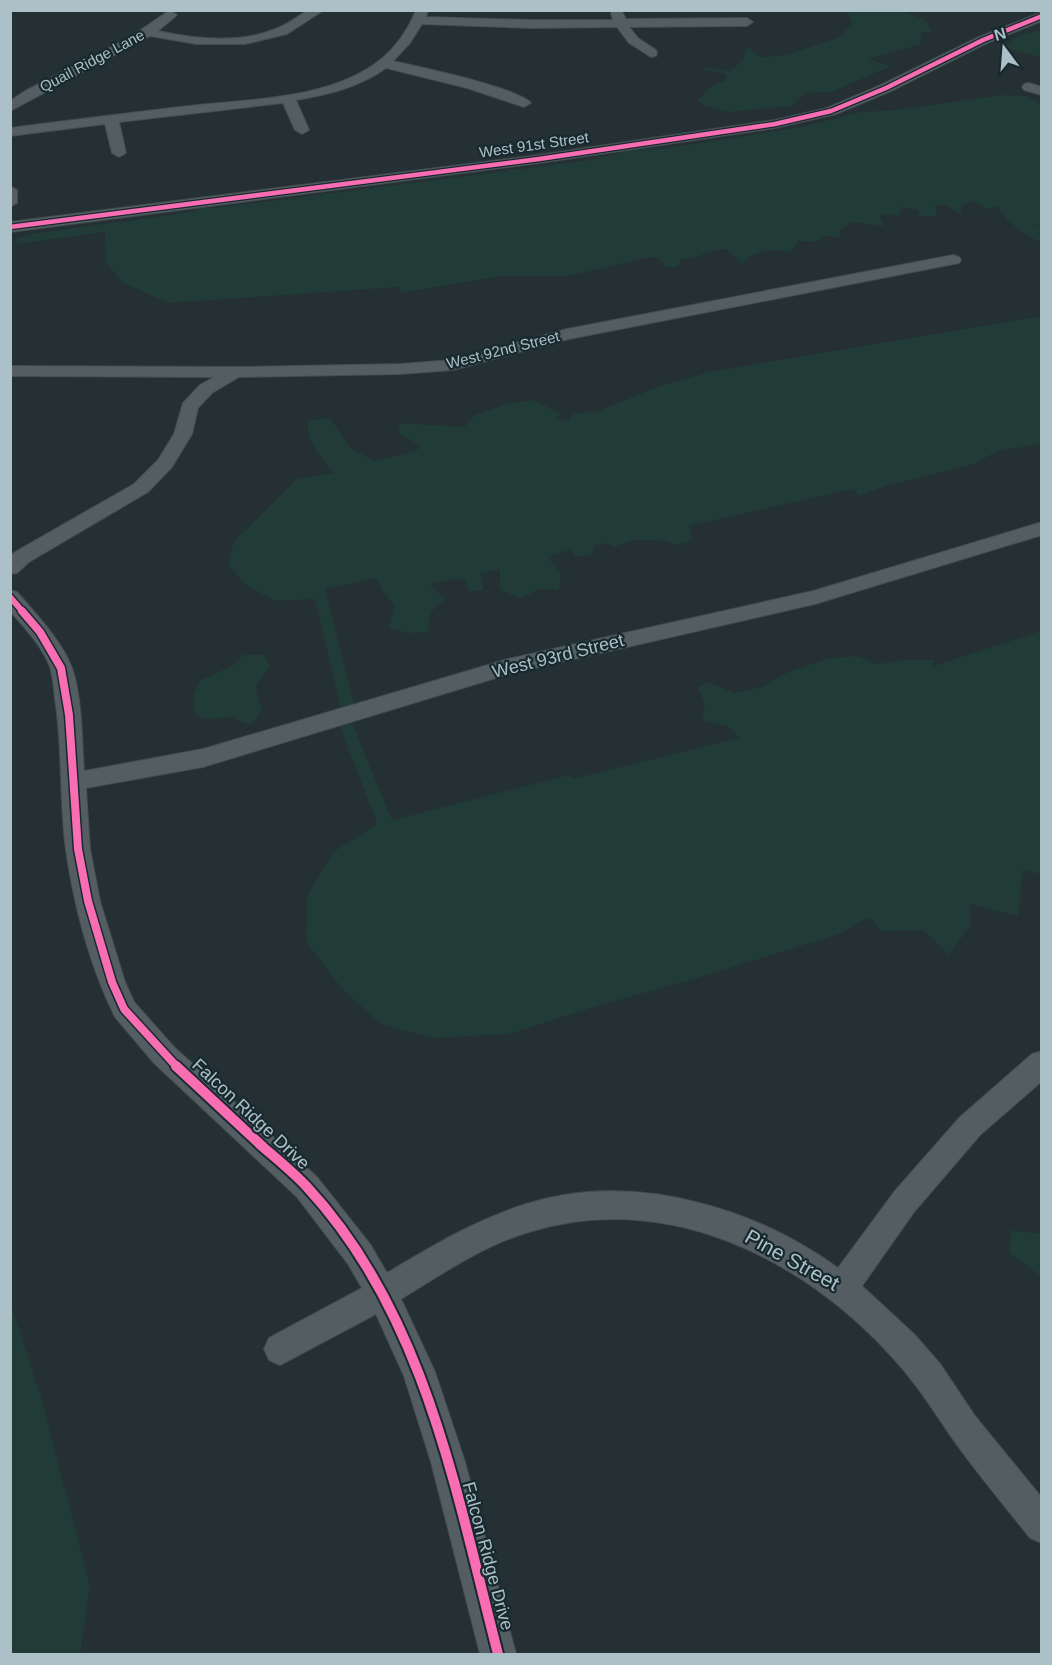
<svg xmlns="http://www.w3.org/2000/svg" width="1052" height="1665" viewBox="0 0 1052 1665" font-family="Arial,sans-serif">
<rect width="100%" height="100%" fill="#243034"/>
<path fill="#213b36" d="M 857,10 L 901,11 L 924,19 L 932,31 L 921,33 L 921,44 L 868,59 L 891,66 L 831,92 L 805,93 L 791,106 L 728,112 L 703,105 L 698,100 L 711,86 L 726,80 L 726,74 L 705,70 L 705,67 L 730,71 L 743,60 L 746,49 L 749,47 L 761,58 L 789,54 L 838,38 L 852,24 L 848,13 Z
M 1041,30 L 1041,57 L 1001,47 L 1011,43 L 1018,35 Z
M 1003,95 L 1026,96 L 1041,104 L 1041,227 L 1032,223 L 1041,229 L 1041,243 L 1020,231 L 1007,219 L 997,206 L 987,209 L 972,201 L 960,208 L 962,216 L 947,205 L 935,206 L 937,216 L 919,216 L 919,210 L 902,207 L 899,216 L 881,214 L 880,218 L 884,226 L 851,222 L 839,231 L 840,238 L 826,236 L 817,242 L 798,241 L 792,252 C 773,249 755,249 742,264 L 726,249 C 709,250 698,259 681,259 L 678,267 L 666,267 L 658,258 L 651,257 L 568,276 L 500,276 L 401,293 L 399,287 L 168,303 L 122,282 L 106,262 L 105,232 L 16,244 L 17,238 L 32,234 L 197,211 L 198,208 L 216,208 L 591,160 L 632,150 L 661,149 L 802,127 L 860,112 L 895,110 Z
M 1041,316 L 1041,444 L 997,451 L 975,464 L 885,486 L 860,496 L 852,489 L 689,526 L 693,540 L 675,545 L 666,541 L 634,540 L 614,547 L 607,543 L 595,545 L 592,555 L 576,557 L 571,550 L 553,554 L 550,560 L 561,573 L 559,590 L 539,589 L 521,598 L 500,590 L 500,569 L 480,574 L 484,590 L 468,591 L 466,580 L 454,579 L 430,584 L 445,599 L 431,612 L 427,632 L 409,633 L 389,628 L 394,606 L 381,589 L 377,578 L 325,589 L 354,705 L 341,709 L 315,599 L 276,601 L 247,586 L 228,565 L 234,541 L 298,478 L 334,473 C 322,457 304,441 308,421 L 330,418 L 350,448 L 375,461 L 416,451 L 421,445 L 400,435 L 398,423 L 464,427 L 475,415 L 507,404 L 534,400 L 559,413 L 556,421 L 569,420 L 573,414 L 598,411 L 660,386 L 709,372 Z
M 1041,631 L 1041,874 L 1023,870 L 1018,916 L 970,904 L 970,926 L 949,955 L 923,930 L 880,931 L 870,917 L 839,934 L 694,979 L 600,1005 L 510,1034 L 433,1038 L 381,1024 L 343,990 L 306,942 L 307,896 L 333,852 L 377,824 L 340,726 L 352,723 L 392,820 L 569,775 L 572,779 L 739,738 L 729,727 L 702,720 C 707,708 703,698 697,687 L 709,682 L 734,693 L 762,687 L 786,673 L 827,659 L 855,656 L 878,664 L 904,660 L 935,660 L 931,667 Z
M 243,655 L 264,655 L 270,666 L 255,687 L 262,708 L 255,721 L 249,725 L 231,717 L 204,719 L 194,713 L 194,695 L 199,681 L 234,665 Z
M 1011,1230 L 1041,1234 L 1041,1276 L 1009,1253 Z
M 11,1305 L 43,1403 L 90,1587 L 80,1654 L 11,1654 Z"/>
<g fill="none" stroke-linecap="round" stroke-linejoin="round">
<defs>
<path id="minor" d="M 308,10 L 324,10 L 287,34 L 245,44 L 196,44 L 150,36 L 10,111 L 10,101 L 25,91 L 129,38 L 167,12 L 171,11 L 177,15 L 158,31 C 195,39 239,44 275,29 C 287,25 297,17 308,10 Z
M 416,10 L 428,10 L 426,17 L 532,20 L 613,20 L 611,13 L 613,10 L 621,10 L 626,19 L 747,18 L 753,22 L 747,26 L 629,27 L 638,38 L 656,50 L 657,53 L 656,56 L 651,57 L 629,43 L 617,27 L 532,28 L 422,24 L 410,43 L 393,61 C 419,67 516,87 531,103 L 524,107 L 467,88 L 386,68 C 360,87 327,95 296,100 L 309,130 L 302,134 L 295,130 L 283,103 L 119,122 L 126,153 L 119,157 L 112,153 L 105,124 L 10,136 L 10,128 C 70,120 129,113 188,106 C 244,100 318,99 367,69 C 389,56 406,35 416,10 Z
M 1042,12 L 1042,21 L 987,43 L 891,91 L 836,114 L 775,128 L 539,163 L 10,232 L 10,222 L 539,155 L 775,120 L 827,108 L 881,85 L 979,37 Z
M 1029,83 L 1042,87 L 1042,95 L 1024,90 L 1022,87 L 1024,84 Z
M 10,186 L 17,190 L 17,203 L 10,207 Z
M 953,255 L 959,257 L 961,260 L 959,263 L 569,339 L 453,370 L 401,374 L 239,377 L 212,393 L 198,408 L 192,434 L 172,467 L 148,492 L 29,562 L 17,573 L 10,574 L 10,556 L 15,552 L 134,484 L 158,460 L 174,434 L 183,403 L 200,385 L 214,377 L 10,376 L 10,366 L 236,367 L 401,364 L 452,360 L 567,329 Z
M 1042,522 L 1042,535 L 815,604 L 509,674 L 203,767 L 86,788 L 90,849 L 100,901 L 125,982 L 134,1002 L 174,1047 L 317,1177 L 370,1244 L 387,1273 C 437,1243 487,1213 544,1199 C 643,1175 757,1209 838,1268 L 894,1192 L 960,1117 L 1032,1054 L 1042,1051 L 1042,1081 L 980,1135 L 914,1212 L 862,1286 L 915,1335 L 941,1365 L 975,1416 L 1042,1498 L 1042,1543 L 1030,1538 C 1004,1505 976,1472 952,1438 C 933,1410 916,1383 893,1358 C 802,1257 666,1190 529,1232 C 482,1246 442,1274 401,1299 L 435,1372 L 465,1462 L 516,1654 L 480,1654 L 431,1462 L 404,1376 L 376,1314 L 280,1365 L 269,1360 L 264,1349 L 269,1338 L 362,1288 L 348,1264 L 297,1197 L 154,1063 L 115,1017 C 90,966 74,906 66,850 C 59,800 63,749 55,699 C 54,689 53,677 50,667 C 42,646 25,628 10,611 L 10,590 L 17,592 C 36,614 62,641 72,668 C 82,696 82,740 84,771 L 203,749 L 508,659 L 813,591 Z"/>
</defs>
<use href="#minor" stroke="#434b4e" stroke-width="2"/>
<use href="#minor" fill="#545e62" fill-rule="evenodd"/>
<defs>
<path id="cycleway-far3" d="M 10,227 L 539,159 L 775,124 L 831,111 L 886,88 L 983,40 L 1042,16"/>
<path id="cycleway-far2" d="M 10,597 L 23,612"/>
<path id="cycleway-far1" d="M 22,611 L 40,632 L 61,668 L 69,715 L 78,849 L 88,901 L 112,982 L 124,1009 L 178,1068"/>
<path id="cycleway" d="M 176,1066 C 205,1093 234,1120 263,1147 C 278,1160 294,1173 307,1187 C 425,1314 456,1492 498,1654"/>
</defs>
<use href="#cycleway-far3" stroke="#18292f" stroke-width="7"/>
<use href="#cycleway-far2" stroke="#18292f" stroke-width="9"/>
<use href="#cycleway-far1" stroke="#18292f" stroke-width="11"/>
<use href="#cycleway" stroke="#18292f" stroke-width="14"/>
<use href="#cycleway-far3" stroke="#f96db3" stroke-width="4.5"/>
<use href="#cycleway-far2" stroke="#f96db3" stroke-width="6"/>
<use href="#cycleway-far1" stroke="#f96db3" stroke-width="8"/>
<use href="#cycleway" stroke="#f96db3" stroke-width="10"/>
</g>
<g text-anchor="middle" stroke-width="4.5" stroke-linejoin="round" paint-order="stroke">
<g font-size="15" fill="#acc0c7" stroke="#18292f">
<text transform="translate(92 61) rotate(-28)" y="5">Quail Ridge Lane</text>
<text transform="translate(534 145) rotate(-8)" y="5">West 91st Street</text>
<text transform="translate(503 350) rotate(-14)" y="5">West 92nd Street</text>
</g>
<g font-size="18" fill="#acc0c7" stroke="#18292f">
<text transform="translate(558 656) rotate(-14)" y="6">West 93rd Street</text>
<text transform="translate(251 1114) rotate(43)" y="6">Falcon Ridge Drive</text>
<text transform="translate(488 1556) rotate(75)" y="6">Falcon Ridge Drive</text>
</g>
<g font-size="21" fill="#acc0c7" stroke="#18292f">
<text transform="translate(792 1260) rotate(29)" y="7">Pine Street</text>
</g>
</g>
<rect width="1052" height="1665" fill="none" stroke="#acc0c7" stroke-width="24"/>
<g transform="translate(1004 48) rotate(344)" stroke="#18292f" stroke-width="4.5" paint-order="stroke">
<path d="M0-4.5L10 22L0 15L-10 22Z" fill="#acc0c7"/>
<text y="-9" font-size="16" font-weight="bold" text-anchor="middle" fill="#acc0c7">N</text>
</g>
</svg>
